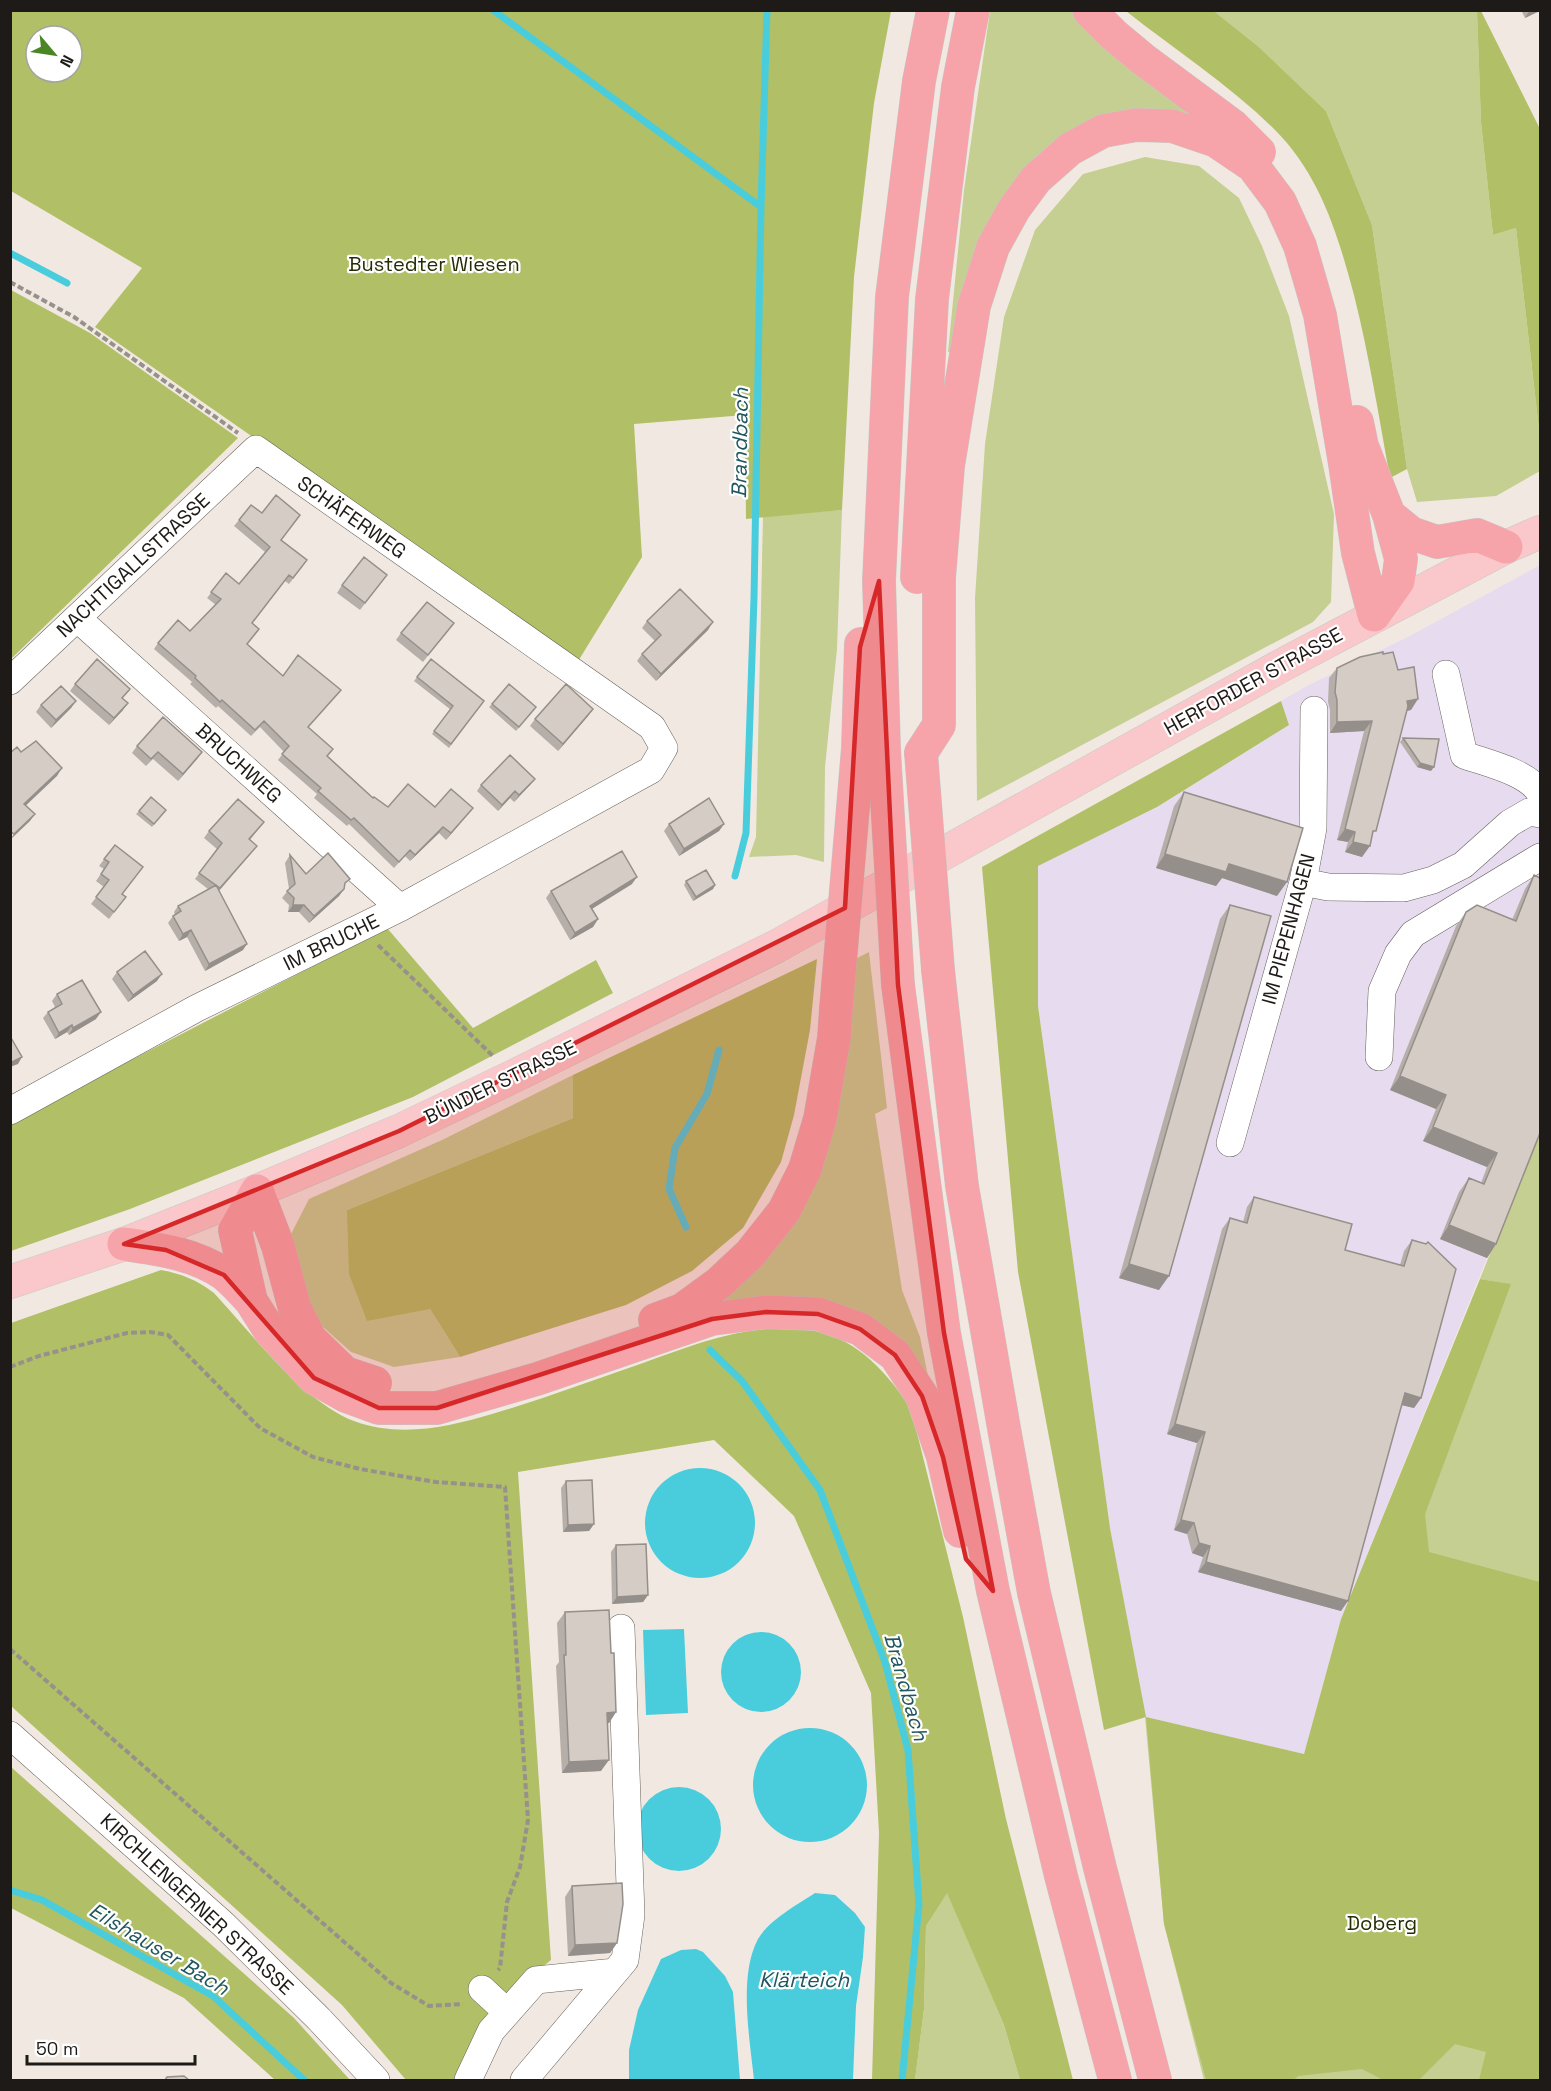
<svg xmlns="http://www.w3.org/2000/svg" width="1551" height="2091" viewBox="0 0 1551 2091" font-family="'Space Grotesk',sans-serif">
<rect width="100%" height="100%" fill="#f1e9e1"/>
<path fill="#e7dbf0" d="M 1540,565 L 1540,1127 L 1341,1619 L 1304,1754 L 1145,1717 L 1110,1528 L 1038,1006 L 1038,866 L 1157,807 L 1289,725 L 1281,701 L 1307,686 L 1408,637 Z"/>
<path fill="#c4cf91" d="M 990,11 L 1078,11 L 1223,129 L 1070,137 L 952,352 L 948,352 L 964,190 Z
M 1214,11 L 1477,11 L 1481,122 L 1493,235 L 1516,228 L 1540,438 L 1540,471 L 1496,496 L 1417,502 L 1407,469 L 1372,225 L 1326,111 L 1259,47 Z
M 1145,157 L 1199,166 L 1239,198 L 1262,246 L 1289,316 L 1334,514 L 1331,602 L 1313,622 L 977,801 L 975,598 L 985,444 L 1004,317 L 1035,230 L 1083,174 Z
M 842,510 L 837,649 L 825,767 L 824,862 L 796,855 L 749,857 L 756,837 L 763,516 Z
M 869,952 L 887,1108 L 875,1114 L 902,1290 L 920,1337 L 930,1386 L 894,1341 L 700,1313 L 776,1239 L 855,959 Z
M 573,1075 L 573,1118 L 347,1210 L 430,1309 L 460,1357 L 394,1367 L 351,1352 L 314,1319 L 290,1236 L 309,1199 L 442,1140 Z
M 1540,1127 L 1540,2080 L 1204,2080 L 1164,1924 L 1145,1717 L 1318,1779 L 1503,1283 L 1480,1279 Z
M 947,1892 L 1004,2025 L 1020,2080 L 915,2080 L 924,2009 L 926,1926 Z"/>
<path fill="#b1bf66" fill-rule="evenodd" d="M 11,11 L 891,11 L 874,103 L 854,277 L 842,510 L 746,519 L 745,415 L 634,424 L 642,557 L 577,663 L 95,327 L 142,268 L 11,191 ZM 36,36 L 72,36 L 72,72 L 36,72 Z
M 1126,11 L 1214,11 L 1259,47 L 1326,111 L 1372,225 L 1407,469 L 1390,478 C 1379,417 1369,355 1354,295 C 1338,235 1320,175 1275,130 C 1230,85 1175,50 1126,11 Z
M 1477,11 L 1481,11 L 1540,129 L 1540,438 L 1516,228 L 1493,235 L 1481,122 Z
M 11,290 L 90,333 L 238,438 L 11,659 Z
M 1281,701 L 1289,725 L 1157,807 L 1038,866 L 1038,1006 L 1110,1528 L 1146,1717 L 1304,1754 L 1341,1619 L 1480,1279 L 1511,1284 L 1425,1514 L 1429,1552 L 1540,1582 L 1540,2072 L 1539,2080 L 1479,2080 L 1486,2052 L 1455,2044 L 1419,2080 L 1383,2080 L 1362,2069 L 1298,2076 L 1294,2080 L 1206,2080 L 1164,1924 L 1146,1717 L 1104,1730 L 1018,1272 L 982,867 Z
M 387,928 L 473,1028 L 596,960 L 613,993 L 413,1097 L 130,1209 L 11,1251 L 11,1122 Z
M 817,959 L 810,1030 L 794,1115 L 781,1162 L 743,1228 L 692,1271 L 626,1305 L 460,1357 L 430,1309 L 367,1321 L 349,1274 L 347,1210 L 573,1118 L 573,1075 Z
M 161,1270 C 182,1274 197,1280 214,1293 C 251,1333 304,1402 354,1421 C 400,1438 448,1427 492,1414 C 543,1399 593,1380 643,1363 C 699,1343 755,1320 815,1331 C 858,1339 889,1375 911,1409 L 963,1617 L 1006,1819 L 1073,2080 L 1020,2080 L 1004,2025 L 947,1893 L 926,1926 L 924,2009 L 915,2080 L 872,2080 L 879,1833 L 871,1693 L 794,1516 L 714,1440 L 518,1472 L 551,1960 L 491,2008 L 455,2080 L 406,2080 L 342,2005 L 11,1706 L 11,1323 Z
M 11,1767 L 294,2018 L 350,2080 L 275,2080 L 184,1998 L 11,1908 Z"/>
<path fill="#49cddd" d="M645 1523a55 55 0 1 1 110 0a55 55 0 1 1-110 0Z
M 684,1629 L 688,1713 L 646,1715 L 643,1630 Z
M721 1672a40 40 0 1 1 80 0a40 40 0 1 1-80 0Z
M753 1785a57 57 0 1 1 114 0a57 57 0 1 1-114 0Z
M637 1829a42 42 0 1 1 84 0a42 42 0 1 1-84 0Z
M 815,1893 L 835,1895 L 855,1913 L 865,1927 L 863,1957 L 856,2006 L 853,2080 L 754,2080 C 750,2040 738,1976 758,1939 C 768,1921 798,1904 815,1893 Z
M 696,1949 L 703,1952 L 725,1976 L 733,1992 L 740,2080 L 629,2080 L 629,2050 L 638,2010 L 661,1959 L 681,1950 Z"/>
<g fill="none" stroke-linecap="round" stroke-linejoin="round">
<path stroke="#49cddd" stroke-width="7" d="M 493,10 L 761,207
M 10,253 L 67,283
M 735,876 L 746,833 L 754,598 L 761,207 L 767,10
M 686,1227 L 669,1189 L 675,1148 L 707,1094 L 719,1050
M 710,1350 L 742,1381 L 820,1490 L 885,1662 L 908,1750 L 919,1904 L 902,2080
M 10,1890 L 42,1900 L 213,1996 L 304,2080"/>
<defs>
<path id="minor" d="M 77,618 L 400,908
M 1446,674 L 1464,755 C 1486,763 1528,772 1540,793
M 10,681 L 256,449 L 652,727 L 664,748 L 651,770 L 400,908 L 197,1008 L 10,1111
M 1303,882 L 1328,887 L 1404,888 L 1433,880 L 1463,865 L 1510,823 L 1529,812 L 1540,814
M 1379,1057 L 1382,991 L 1398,954 L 1413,934 L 1540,857
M 1230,1143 L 1303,882 L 1313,828 L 1314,710
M 10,1735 L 223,1924 L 319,2019 L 376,2080
M 482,1989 L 507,2012
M 468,2080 L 491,2031 L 536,1980 L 615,1972
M 524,2080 L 625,1960 L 631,1915 L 621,1628"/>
<path id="major" d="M 10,1282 L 124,1244 L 257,1191 L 399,1131 L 514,1076 L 777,946 L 1286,663 L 1506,547 L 1540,532"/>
<path id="highway" d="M 1089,10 L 1114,35 L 1144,60 L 1233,126 L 1259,152
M 1357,422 L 1362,446 L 1389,515 L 1401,559 L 1398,581 L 1374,615
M 1389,515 L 1411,533 L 1437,542 L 1477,535 L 1506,547
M 917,577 L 932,299 L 958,87 L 973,10
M 858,748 L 861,644
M 884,750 L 879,581 L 892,297 L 919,81 L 933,10
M 921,753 L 939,725 L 939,578 L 948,466 L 974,306 L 993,247 L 1014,209 L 1036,179 L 1070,149 L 1103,131 L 1136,125 L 1172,126 L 1216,141 L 1253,166 L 1280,202 L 1300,246 L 1320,315 L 1345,464 L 1358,553 L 1374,615
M 938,970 L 962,1186 L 1005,1434 L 1034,1593 L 1100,1868 L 1155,2080
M 898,985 L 944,1333 L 993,1591 L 1061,1876 L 1115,2080
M 257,1191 L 235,1230 L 251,1301 L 270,1331 L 314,1378 L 346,1396 L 379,1408 L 437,1408 L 537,1379 L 712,1319 L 766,1312 L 818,1314 L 860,1329 L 895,1355 L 922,1396 L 943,1457 L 960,1531
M 257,1191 L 278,1246 L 295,1309 L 310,1339 L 345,1373 L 375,1383
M 124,1244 C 159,1249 195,1254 224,1274 C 234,1282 243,1292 251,1301
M 655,1320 L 682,1310 L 719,1283 L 750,1254 L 784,1211 L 805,1169 L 820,1119 L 834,1038 L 836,1009"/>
</defs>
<use href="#minor" stroke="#68615b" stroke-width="28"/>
<use href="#major" stroke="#c9c8c7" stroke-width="34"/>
<use href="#highway" stroke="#c9c8c7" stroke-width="34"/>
<path stroke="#97918c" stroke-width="4" stroke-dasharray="6 3" stroke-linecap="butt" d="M 10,282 L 74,317 L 238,433
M 378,945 L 494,1057
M 10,1367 L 39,1356 L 127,1333 L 150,1332 L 168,1335 L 260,1428 L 313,1457 L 360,1469 L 436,1482 L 505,1487 L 528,1820 L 520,1867 L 507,1902 L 500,1968 L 498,1970
M 10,1649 L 391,1983 L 429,2006 L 463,2004"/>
<use href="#minor" stroke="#fff" stroke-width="27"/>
<use href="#major" stroke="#fac8cb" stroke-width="33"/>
<use href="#highway" stroke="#f6a3a9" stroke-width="33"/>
<defs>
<path id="highway-bridge" d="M 884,750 L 898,985
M 921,753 L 938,970
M 836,1009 L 858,748"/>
</defs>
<use href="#highway-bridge" stroke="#c9c8c7" stroke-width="34" stroke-linecap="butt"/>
<use href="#highway-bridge" stroke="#f6a3a9" stroke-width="33"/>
</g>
<path fill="#b6afa9" d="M 1521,10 L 1540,10 L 1525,18 Z
M 239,520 L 281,540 L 303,566 L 289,584 L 285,581 L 252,623 L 247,644 L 283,676 L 341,690 L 336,696 L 308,727 L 328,756 L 373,798 L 388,807 L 473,808 L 446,840 L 439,833 L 410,861 L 405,856 L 394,868 L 349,824 L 347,826 L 314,798 L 317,794 L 278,760 L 284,752 L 260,727 L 251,736 L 218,706 L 216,708 L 190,684 L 192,682 L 154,649 L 158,643 L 190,631 L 216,605 L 207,598 L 226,573 L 239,584 L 265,552 L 234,526 Z
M 387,575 L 360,610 L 337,593 L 342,585 Z
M 647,621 L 708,630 L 656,681 L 637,661 L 642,654 L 655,641 L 642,628 Z
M 454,623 L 423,662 L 396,640 L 401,633 Z
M 1383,654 L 1398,670 L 1411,710 L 1407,711 L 1372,837 L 1362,857 L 1345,852 L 1348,842 L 1337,840 L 1364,731 L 1330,733 L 1330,710 L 1328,702 L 1329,678 L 1337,668 Z
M 431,659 L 484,701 L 449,748 L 432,734 L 451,710 L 414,681 Z
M 75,684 L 123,699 L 123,710 L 109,725 L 70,691 Z
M 76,701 L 71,708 L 51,728 L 36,712 L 41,705 Z
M 492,704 L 536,707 L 516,731 L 489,707 Z
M 588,716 L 558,751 L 530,726 L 535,719 Z
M 1403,738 L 1431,771 L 1417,767 L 1400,742 Z
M 137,746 L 197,759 L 178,781 L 153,759 L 146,766 L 132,753 Z
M 481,785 L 530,785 L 514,802 L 510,798 L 498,811 L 477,791 Z
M 1184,792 L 1277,896 L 1222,878 L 1216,886 L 1156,868 L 1174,806 Z
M 166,810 L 152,827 L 136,814 L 139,811 Z
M 264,822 L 250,840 L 252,852 L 219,891 L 243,950 L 205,971 L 187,937 L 179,941 L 168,923 L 173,916 L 175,915 L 174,912 L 178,906 L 208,889 L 195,879 L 217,849 L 204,838 L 209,831 Z
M 669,824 L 724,824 L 719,831 L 679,856 L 664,831 Z
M 115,845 L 143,867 L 122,895 L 126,897 L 109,919 L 91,904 L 104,887 L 96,881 L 104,869 L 99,866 Z
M 290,855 L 306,874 L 344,886 L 344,889 L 339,896 L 309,923 L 299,912 L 288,912 L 289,905 L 282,898 L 289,889 L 285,863 Z
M 1534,875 L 1496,1244 L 1487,1258 L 1440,1239 L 1459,1192 L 1469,1178 L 1481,1183 L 1487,1167 L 1423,1141 L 1436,1109 L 1390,1090 L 1456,926 L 1466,912 L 1512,920 L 1525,889 Z
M 686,881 L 715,885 L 713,889 L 693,901 L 684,885 Z
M 632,884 L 592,909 L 598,919 L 593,927 L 570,940 L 546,898 L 551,891 Z
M 1230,905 L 1159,1290 L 1119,1278 L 1220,919 Z
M 117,972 L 157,981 L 128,1002 L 112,979 Z
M 57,994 L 96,1019 L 69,1035 L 67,1032 L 55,1039 L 43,1018 L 48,1012 L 55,1007 L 52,1001 Z
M 1254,1197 L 1345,1250 L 1400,1265 L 1404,1251 L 1412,1240 L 1421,1398 L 1414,1408 L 1402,1405 L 1341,1611 L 1198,1572 L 1203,1557 L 1192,1553 L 1187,1534 L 1174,1530 L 1197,1443 L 1167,1434 L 1222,1229 L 1230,1218 L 1243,1222 L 1247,1207 Z
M 566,1481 L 594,1524 L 589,1531 L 563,1532 L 561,1488 Z
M 616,1545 L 648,1595 L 643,1602 L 612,1604 L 611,1552 Z
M 565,1612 L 616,1712 L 609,1723 L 607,1723 L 601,1771 L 562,1773 L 556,1666 L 559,1662 L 557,1623 Z
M 572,1886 L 617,1943 L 610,1953 L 568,1956 L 565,1897 Z"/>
<path fill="#948f8a" d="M 1530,10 L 1540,10 L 1540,11 L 1525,18 Z
M 713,622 L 708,630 L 656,681 L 661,674 Z
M 1418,699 L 1411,710 L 1400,712 L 1407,701 Z
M 76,701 L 71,708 L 51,728 L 56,720 Z
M 128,703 L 123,710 L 109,725 L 114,718 Z
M 593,709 L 588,716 L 558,751 L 563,744 Z
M 1372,721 L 1364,731 L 1330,733 L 1337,722 Z
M 202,752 L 197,759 L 178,781 L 183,774 Z
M 1420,763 L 1434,767 L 1431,771 L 1417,767 Z
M 62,768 L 57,776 L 19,812 L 24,804 Z
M 535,779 L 530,785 L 514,802 L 519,795 Z
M 515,791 L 510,798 L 498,811 L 502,805 Z
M 473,808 L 468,814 L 446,840 L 451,833 Z
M 35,814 L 30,821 L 10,840 L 14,834 Z
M 724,824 L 719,831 L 679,856 L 684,849 Z
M 443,827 L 439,833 L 410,861 L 415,855 Z
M 1345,829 L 1355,832 L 1348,842 L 1337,840 Z
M 1353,842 L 1370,846 L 1362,857 L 1345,852 Z
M 257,846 L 252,852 L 216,894 L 220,888 Z
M 1165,854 L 1229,864 L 1287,882 L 1277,896 L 1222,878 L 1216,886 L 1156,868 Z
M 637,877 L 632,884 L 585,913 L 590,906 Z
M 715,885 L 713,889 L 693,901 L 696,897 Z
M 344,889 L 339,896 L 309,923 L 314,916 Z
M 293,905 L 304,905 L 299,912 L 288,912 Z
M 598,919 L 593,927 L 570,940 L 575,933 Z
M 191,930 L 187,937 L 179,941 L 183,934 Z
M 247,944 L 243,950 L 205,971 L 209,964 Z
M 162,974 L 157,981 L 128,1002 L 133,995 Z
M 101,1012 L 96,1019 L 69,1035 L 73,1028 Z
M 72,1025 L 67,1032 L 55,1039 L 59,1033 Z
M 22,1057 L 18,1064 L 10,1067 L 10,1063 Z
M 1400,1076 L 1446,1095 L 1436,1109 L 1390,1090 Z
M 1433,1127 L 1497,1153 L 1487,1167 L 1423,1141 Z
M 1449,1225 L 1496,1244 L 1487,1258 L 1440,1239 Z
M 1129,1264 L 1169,1276 L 1159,1290 L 1119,1278 Z
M 1405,1393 L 1421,1398 L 1414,1408 L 1397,1404 Z
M 1175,1424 L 1205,1432 L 1197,1443 L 1167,1434 Z
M 1181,1520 L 1194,1523 L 1187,1534 L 1174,1530 Z
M 594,1524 L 589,1531 L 563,1532 L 568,1525 Z
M 1199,1543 L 1210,1546 L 1203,1557 L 1192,1553 Z
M 1206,1562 L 1348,1601 L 1341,1611 L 1198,1572 Z
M 648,1595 L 643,1602 L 612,1604 L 617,1597 Z
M 616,1712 L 609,1723 L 599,1723 L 607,1713 Z
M 609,1760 L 601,1771 L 562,1773 L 569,1762 Z
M 617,1943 L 610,1953 L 568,1956 L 575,1945 Z"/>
<path fill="#d4ccc5" stroke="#948f8a" stroke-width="1.5" d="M 276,495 L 300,515 L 281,540 L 307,560 L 293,578 L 289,575 L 252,623 L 259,629 L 247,644 L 283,676 L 298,655 L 341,690 L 308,727 L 333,749 L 327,756 L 373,798 L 374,797 L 388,807 L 408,784 L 435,807 L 451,789 L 473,808 L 451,833 L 443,827 L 415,855 L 410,850 L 399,862 L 354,818 L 351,820 L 318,791 L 321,788 L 282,754 L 289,746 L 264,721 L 255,730 L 222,700 L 220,702 L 195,678 L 196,676 L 158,643 L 178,620 L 190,631 L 221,599 L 211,592 L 226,573 L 239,584 L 270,547 L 239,520 L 251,505 L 262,513 Z
M 364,557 L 387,575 L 365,603 L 342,585 Z
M 680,589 L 713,622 L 661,674 L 642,654 L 661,635 L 647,621 Z
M 427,602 L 454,623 L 428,655 L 401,633 Z
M 1383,652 L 1383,654 L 1393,652 L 1398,670 L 1414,667 L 1418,699 L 1407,701 L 1408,706 L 1376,831 L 1373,831 L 1370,846 L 1353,842 L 1355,832 L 1345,829 L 1372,721 L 1337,722 L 1337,700 L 1335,692 L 1337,668 L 1360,657 Z
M 97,659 L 130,689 L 122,698 L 128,703 L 114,718 L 75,684 Z
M 431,659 L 484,701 L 451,744 L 434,731 L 453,706 L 417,677 Z
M 509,684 L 536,707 L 519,727 L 492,704 Z
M 566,684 L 593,709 L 563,744 L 535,719 Z
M 61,686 L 76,701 L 56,720 L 41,705 Z
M 163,717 L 202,752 L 183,774 L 158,752 L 151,759 L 137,746 Z
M 1403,738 L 1439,739 L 1434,767 L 1420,763 Z
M 36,741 L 62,768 L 24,804 L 35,814 L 14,834 L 10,831 L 10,753 L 17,747 L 21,752 Z
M 510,755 L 535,779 L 519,795 L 515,791 L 502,805 L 481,785 Z
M 1184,792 L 1303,828 L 1287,882 L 1229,864 L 1226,872 L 1165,854 Z
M 151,797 L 166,810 L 154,824 L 139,811 Z
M 709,798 L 724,824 L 684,849 L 669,824 Z
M 238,799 L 264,822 L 249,839 L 257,846 L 220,888 L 199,873 L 222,843 L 209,831 Z
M 115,845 L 143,867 L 122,894 L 126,897 L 114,912 L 96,897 L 109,880 L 101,874 L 109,862 L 104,859 Z
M 622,851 L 637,877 L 590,906 L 598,919 L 575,933 L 551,891 Z
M 328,853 L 350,879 L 345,883 L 344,889 L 314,916 L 304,905 L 293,905 L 294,898 L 287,891 L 295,884 L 290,855 L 306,874 Z
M 706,870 L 715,885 L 696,897 L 686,881 Z
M 1534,875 L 1540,878 L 1540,1133 L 1496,1244 L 1449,1225 L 1469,1178 L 1484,1184 L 1497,1153 L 1433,1127 L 1446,1095 L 1400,1076 L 1466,912 L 1477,905 L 1516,921 Z
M 216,885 L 247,944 L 209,964 L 191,930 L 183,934 L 173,916 L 181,911 L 178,906 Z
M 1230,905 L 1271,916 L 1169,1276 L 1129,1264 Z
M 145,951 L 162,974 L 133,995 L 117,972 Z
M 82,980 L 101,1012 L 73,1028 L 72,1025 L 59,1033 L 48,1012 L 62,1004 L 57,994 Z
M 10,1036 L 22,1057 L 10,1063 Z
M 1254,1197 L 1352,1224 L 1345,1250 L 1404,1266 L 1412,1240 L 1426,1244 L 1428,1242 L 1456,1269 L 1421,1398 L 1405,1393 L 1348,1601 L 1206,1562 L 1210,1546 L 1199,1543 L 1194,1523 L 1181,1520 L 1205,1432 L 1175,1424 L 1230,1218 L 1247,1223 Z
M 592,1480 L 594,1524 L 568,1525 L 566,1481 Z
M 646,1544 L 648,1595 L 617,1597 L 616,1545 Z
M 609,1610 L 611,1653 L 614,1653 L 616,1712 L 607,1713 L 609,1760 L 569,1762 L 564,1655 L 566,1655 L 565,1612 Z
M 622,1883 L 623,1904 L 617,1943 L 575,1945 L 572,1886 Z
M 184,2076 L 189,2080 L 165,2080 L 167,2077 Z"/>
<path fill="#d62828" fill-opacity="0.2" stroke="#d62828" stroke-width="4.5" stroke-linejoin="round" d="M 879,581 L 898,985 L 944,1333 L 993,1591 L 966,1559 L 943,1457 L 922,1396 L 895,1355 L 860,1329 L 818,1314 L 766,1312 L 712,1319 L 437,1408 L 379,1408 L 314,1378 L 224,1275 L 166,1250 L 124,1244 L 399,1131 L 845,908 L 860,647 Z"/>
<g text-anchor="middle" stroke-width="4.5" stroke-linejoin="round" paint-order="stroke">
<g font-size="20" fill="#272c06" stroke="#fff">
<text x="434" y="271">Bustedter Wiesen</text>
<text x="1382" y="1930">Doberg</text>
</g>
<g font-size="20" fill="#1d1a17" stroke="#fff">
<text transform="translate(352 517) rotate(35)" y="7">SCHÄFERWEG</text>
<text transform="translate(133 565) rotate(-43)" y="7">NACHTIGALLSTRASSE</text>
<text transform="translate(1253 681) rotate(-29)" y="7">HERFORDER STRASSE</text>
<text transform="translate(239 763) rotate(42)" y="7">BRUCHWEG</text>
<text transform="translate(1288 929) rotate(-75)" y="7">IM PIEPENHAGEN</text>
<text transform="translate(331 942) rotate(-26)" y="7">IM BRUCHE</text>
<text transform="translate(500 1082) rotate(-26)" y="7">BÜNDER STRASSE</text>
<text transform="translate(197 1904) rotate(43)" y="7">KIRCHLENGERNER STRASSE</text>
</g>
<g font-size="21" font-style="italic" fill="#20575e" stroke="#fff">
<text transform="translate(740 443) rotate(-89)" y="7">Brandbach</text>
<text transform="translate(906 1687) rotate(74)" y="7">Brandbach</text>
<text transform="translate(159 1949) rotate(31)" y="7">Eilshauser Bach</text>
<text x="804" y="1987">Klärteich</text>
</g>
</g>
<rect width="1551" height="2091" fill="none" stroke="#1d1a17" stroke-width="24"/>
<g transform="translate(54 54) rotate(119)"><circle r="28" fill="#ffffff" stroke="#a5a3a2" stroke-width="1.5"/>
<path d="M0-4.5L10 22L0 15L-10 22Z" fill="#4a8623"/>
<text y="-9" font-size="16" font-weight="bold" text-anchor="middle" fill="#1d1a17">N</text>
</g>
<path d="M27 2055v9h168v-9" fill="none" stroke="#1d1a17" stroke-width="3"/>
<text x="36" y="2055" font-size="18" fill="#1d1a17" stroke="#ffffff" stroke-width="4.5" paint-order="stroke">50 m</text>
</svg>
